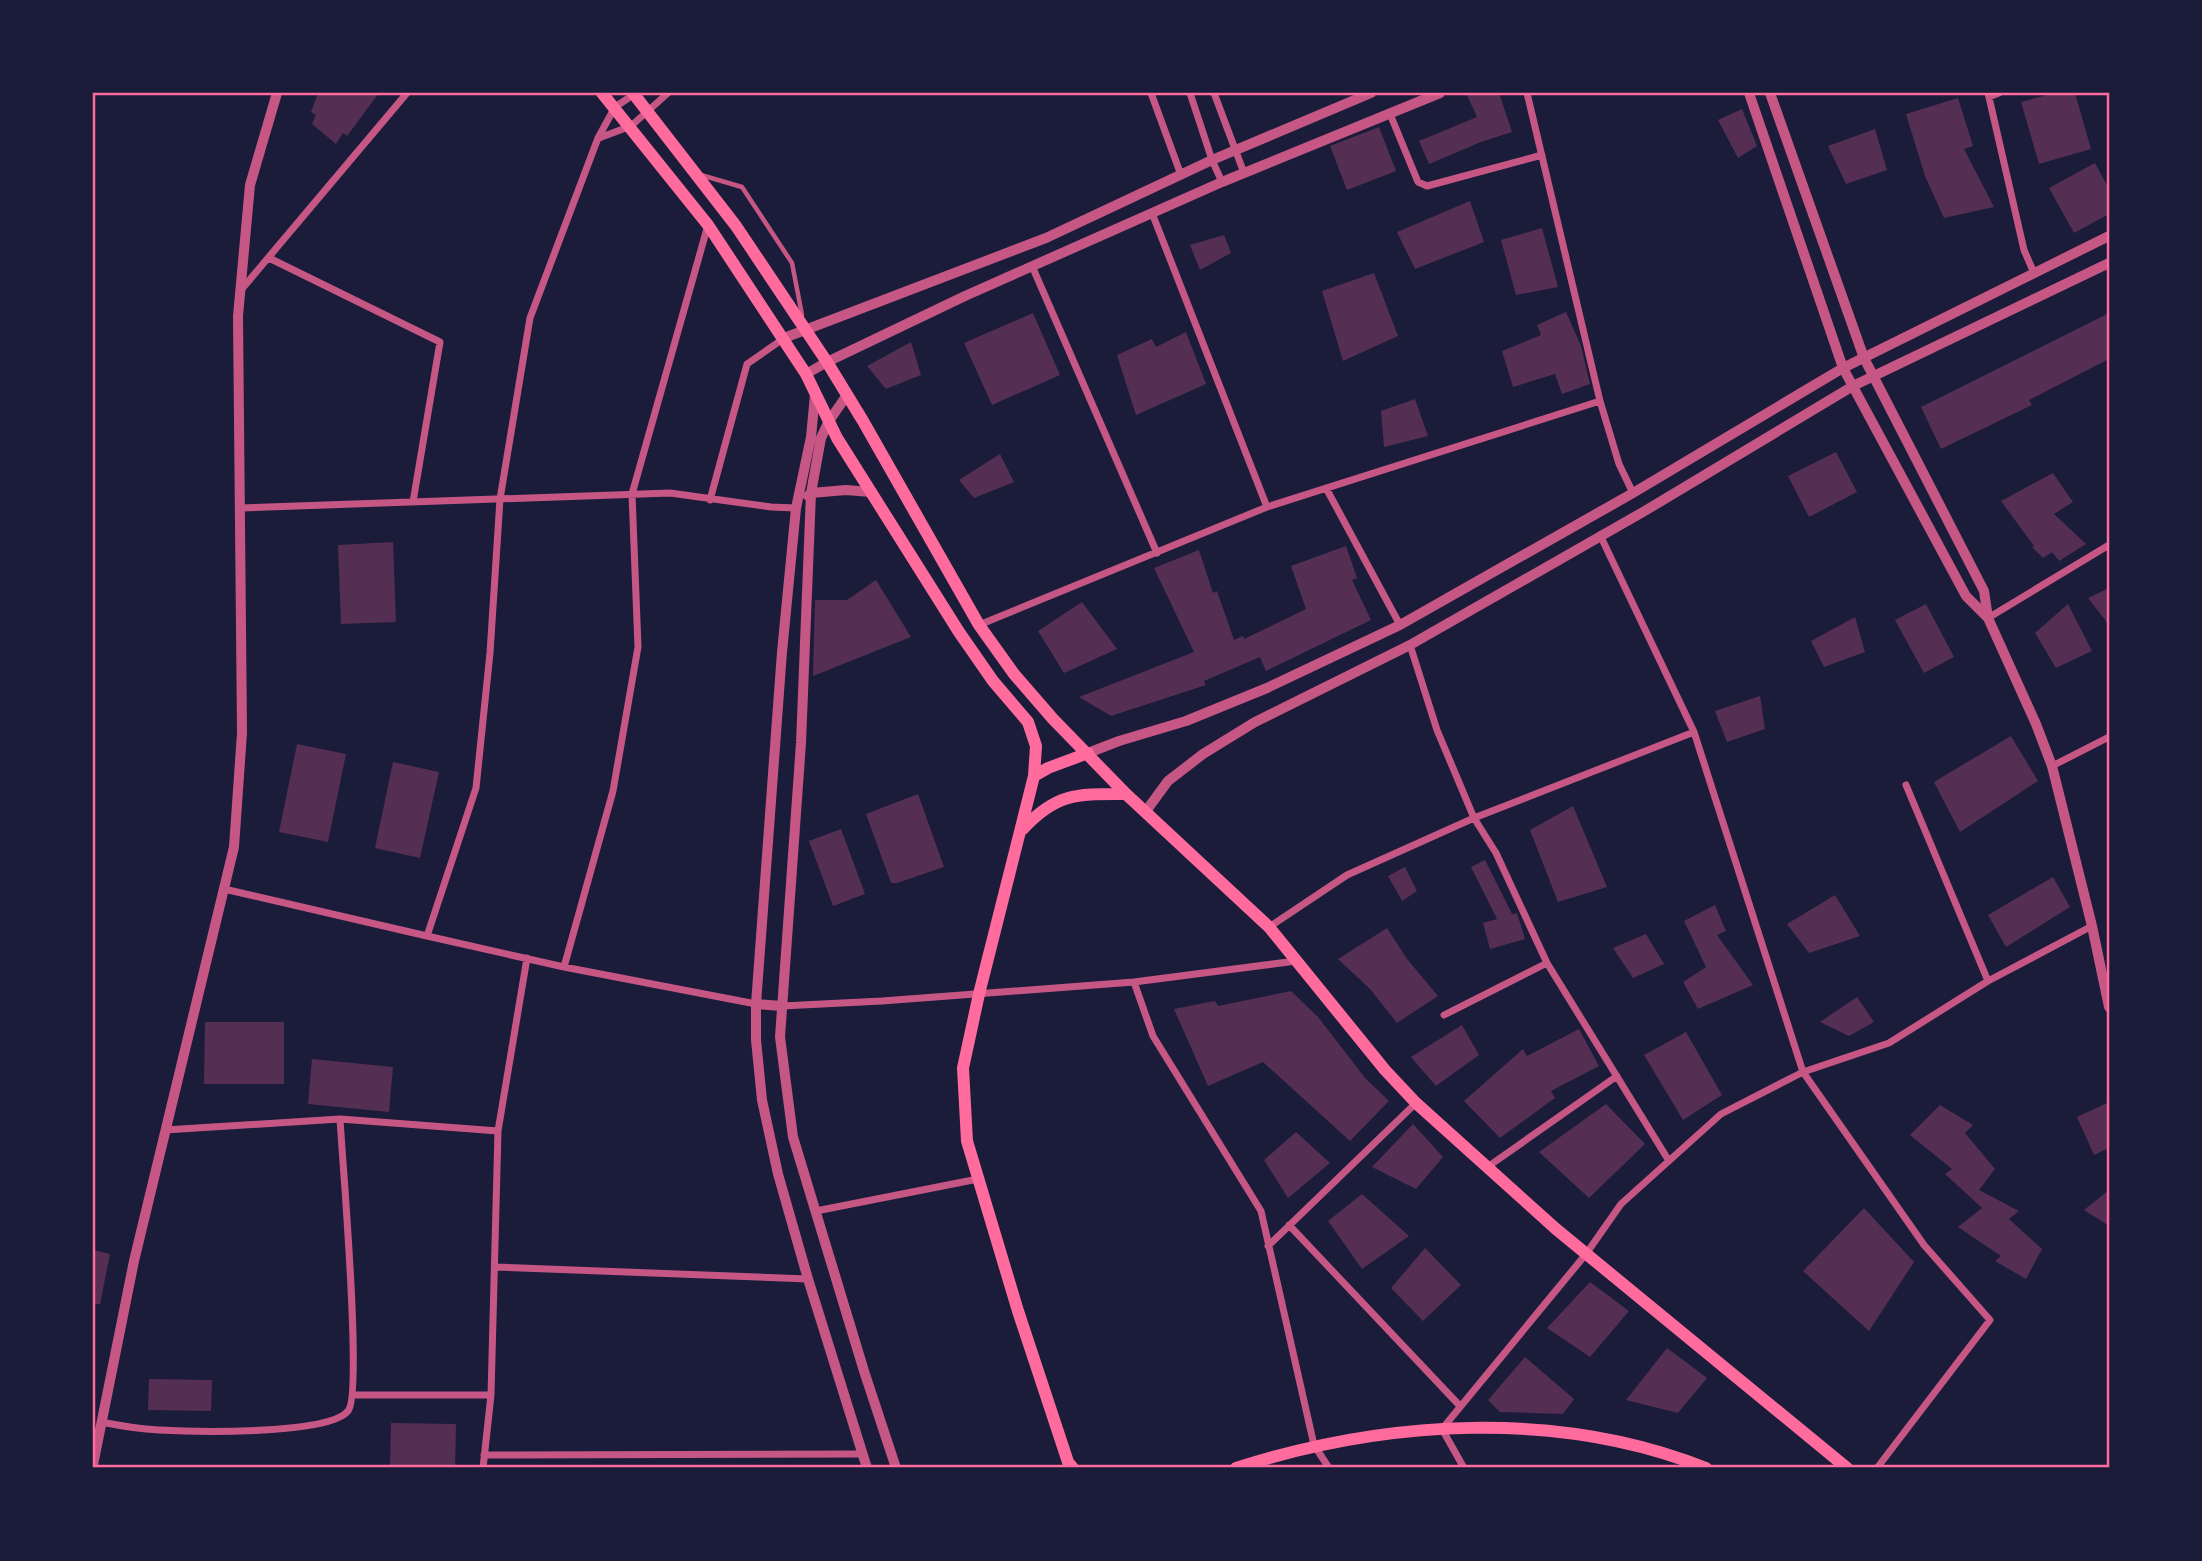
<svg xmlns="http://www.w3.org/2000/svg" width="2202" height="1561" viewBox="0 0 2202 1561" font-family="'Titillium Web',sans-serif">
<rect width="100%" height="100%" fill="#1b1b3a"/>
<path fill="#542f53" d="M 318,93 L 379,93 L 347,136 L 343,133 L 336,144 L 312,124 L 316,115 L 311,112 Z
M 1466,93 L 1499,93 L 1512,132 L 1481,142 L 1429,164 L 1419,141 L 1477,117 Z
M 2054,93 L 2075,93 L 2091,149 L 2039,164 L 2021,102 Z
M 1958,98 L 1973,146 L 1964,149 L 1994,207 L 1944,218 L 1925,176 L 1906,114 Z
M 1742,109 L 1757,146 L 1738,158 L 1718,120 Z
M 1379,127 L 1396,171 L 1347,190 L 1330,146 Z
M 1875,129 L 1887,170 L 1846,184 L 1828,146 Z
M 2095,163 L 2109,189 L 2109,214 L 2074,233 L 2049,188 Z
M 1470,201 L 1484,242 L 1415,269 L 1397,232 Z
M 1542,228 L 1558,287 L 1516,295 L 1501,240 Z
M 1224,235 L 1231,253 L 1200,270 L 1190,245 Z
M 1374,273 L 1398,336 L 1343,361 L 1322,291 Z
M 1566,312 L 1581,346 L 1590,384 L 1562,394 L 1555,374 L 1513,387 L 1502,351 L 1541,335 L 1537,325 Z
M 1033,313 L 1060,375 L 992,405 L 964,343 Z
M 2109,313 L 2109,359 L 2029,400 L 2032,405 L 1941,449 L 1921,407 Z
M 1186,332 L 1206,384 L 1136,415 L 1117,355 L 1152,339 L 1156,347 Z
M 911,342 L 921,375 L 886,389 L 867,366 Z
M 1415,399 L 1428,436 L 1384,447 L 1381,411 Z
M 1836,452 L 1857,492 L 1809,517 L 1788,476 Z
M 1000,454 L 1014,482 L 974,498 L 959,480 Z
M 2053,473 L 2073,502 L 2054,514 L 2086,544 L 2059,561 L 2052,552 L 2043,558 L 2032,547 L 2034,546 L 2001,501 Z
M 393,542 L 396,622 L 341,624 L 338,545 Z
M 1346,546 L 1357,578 L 1352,580 L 1371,620 L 1266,671 L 1260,657 L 1204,681 L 1206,685 L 1111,716 L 1079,697 L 1194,652 L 1154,568 L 1199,550 L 1213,593 L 1217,591 L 1234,640 L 1243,636 L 1244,639 L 1306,609 L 1291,566 Z
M 876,580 L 911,637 L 813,676 L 815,600 L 847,600 Z
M 2109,588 L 2109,625 L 2088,598 Z
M 1082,602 L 1117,649 L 1064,673 L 1038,631 Z
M 1926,604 L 1954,657 L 1924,673 L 1895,620 Z
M 2068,604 L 2092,651 L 2056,668 L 2035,633 Z
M 1855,617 L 1865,652 L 1824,667 L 1811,641 Z
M 1760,696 L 1765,729 L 1727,742 L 1715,711 Z
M 2011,736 L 2038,781 L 1960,832 L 1934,782 Z
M 297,744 L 346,754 L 328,842 L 279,832 Z
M 393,762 L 439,772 L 420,858 L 375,848 Z
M 918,794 L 944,867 L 897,883 L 891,883 L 866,814 Z
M 1573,806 L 1607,887 L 1558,902 L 1530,830 Z
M 841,829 L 865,894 L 833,906 L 809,841 Z
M 1485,860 L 1512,914 L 1517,913 L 1525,939 L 1490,949 L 1483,923 L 1497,919 L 1471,867 Z
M 1405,867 L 1417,891 L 1402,901 L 1388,876 Z
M 2053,877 L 2070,907 L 2006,947 L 1988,915 Z
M 1835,895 L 1860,936 L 1809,953 L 1787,924 Z
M 1715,905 L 1726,931 L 1717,935 L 1753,985 L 1698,1009 L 1683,982 L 1706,967 L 1684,921 Z
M 1387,928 L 1407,959 L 1438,996 L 1397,1023 L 1370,989 L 1338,959 Z
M 1646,934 L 1664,964 L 1633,978 L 1613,948 Z
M 1291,991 L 1318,1017 L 1366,1079 L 1389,1101 L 1350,1141 L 1263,1062 L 1208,1086 L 1174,1009 L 1215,1001 L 1218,1006 Z
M 1857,997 L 1874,1022 L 1849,1036 L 1820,1022 Z
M 205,1022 L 284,1022 L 284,1084 L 204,1084 Z
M 1462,1025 L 1479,1055 L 1436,1086 L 1411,1057 Z
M 1579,1029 L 1599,1066 L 1551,1091 L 1555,1098 L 1500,1138 L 1464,1101 L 1523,1049 L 1527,1056 Z
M 1686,1032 L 1722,1095 L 1683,1120 L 1644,1055 Z
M 312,1059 L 393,1067 L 389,1112 L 308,1104 Z
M 2109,1102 L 2109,1148 L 2094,1155 L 2077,1117 Z
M 1606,1104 L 1645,1144 L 1589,1198 L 1539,1152 Z
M 1940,1105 L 1973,1125 L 1965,1133 L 1995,1169 L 1979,1190 L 2019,1211 L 2009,1219 L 2042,1249 L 2026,1279 L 1995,1261 L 2001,1256 L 1958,1227 L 1982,1208 L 1945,1174 L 1952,1169 L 1910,1135 Z
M 1413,1124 L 1443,1157 L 1416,1189 L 1372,1167 Z
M 1296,1132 L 1330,1163 L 1288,1198 L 1264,1160 Z
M 2109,1190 L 2109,1226 L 2084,1210 Z
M 1362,1194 L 1409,1236 L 1362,1269 L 1328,1221 Z
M 1864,1208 L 1914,1262 L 1869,1331 L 1803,1271 Z
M 1425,1248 L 1461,1285 L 1423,1321 L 1391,1288 Z
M 93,1250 L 110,1254 L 100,1304 L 93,1304 Z
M 1590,1282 L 1629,1311 L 1590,1357 L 1547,1328 Z
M 1667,1348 L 1707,1378 L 1678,1413 L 1626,1400 Z
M 1525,1357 L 1574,1399 L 1563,1414 L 1500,1412 L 1488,1400 Z
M 149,1379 L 212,1380 L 211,1411 L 148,1410 Z
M 391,1423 L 456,1424 L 455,1468 L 390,1468 Z"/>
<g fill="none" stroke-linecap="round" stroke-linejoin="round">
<path stroke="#c65784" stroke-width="4.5" d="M 701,175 L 742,187 L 792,263 L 802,315"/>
<path stroke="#c65784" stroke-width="7" d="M 1151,93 L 1181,175
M 1190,93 L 1212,160 L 1222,182
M 1214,93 L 1244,173
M 1527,93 L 1600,401 L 1619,464 L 1633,493
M 1988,93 L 2024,250 L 2034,273
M 1989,97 L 1999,93
M 1390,114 L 1418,182 L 1427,186 L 1542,155
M 599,138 L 631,126 L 668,93
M 1152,213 L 1267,507
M 269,258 L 440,342 L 413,502
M 1032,266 L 1157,553
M 241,290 L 407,93
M 1326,488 L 1400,625
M 710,500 L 747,364 L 783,339
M 240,508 L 670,493 L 771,507 L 796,508
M 1600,535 L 1694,732 L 1803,1072 L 1924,1245 L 1990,1320 L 1877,1468
M 1988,618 L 2109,545
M 979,625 L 1267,507 L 1600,401
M 1410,645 L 1437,730 L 1474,818 L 1496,853 L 1547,963 L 1669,1161
M 2052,766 L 2109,737
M 1906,785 L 1988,981
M 224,889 L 427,936 L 476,788 L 490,653 L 500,499 L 530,318 L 598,138 L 615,107 L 636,93
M 1269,927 L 1347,875 L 1474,818 L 1694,732
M 427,936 L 564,967 L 756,1004
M 564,967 L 613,791 L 638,647 L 632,494 L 708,225
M 1134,982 L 1153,1036 L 1261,1211 L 1314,1445 L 1329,1468
M 782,1006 L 882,1001 L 1134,982 L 1296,961
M 1444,1015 L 1547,963
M 165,1130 L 340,1119 L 498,1131
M 1486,1168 L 1617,1076
M 816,1211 L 978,1179
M 1289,1225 L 1460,1406
M 1268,1246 L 1416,1103
M 495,1267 L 808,1279
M 353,1395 L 491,1395
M 101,1422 C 121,1426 140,1429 159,1430 C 194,1432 328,1435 348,1411 C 363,1394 342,1157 340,1119
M 484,1455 L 863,1454
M 483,1468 L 491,1395 L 498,1131 L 527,958
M 1464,1468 L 1442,1429 L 1586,1254 L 1621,1204 L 1721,1114 L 1803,1072 L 1889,1043 L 1988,981 L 2092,926"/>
<path stroke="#c65784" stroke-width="10" d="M 1749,93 L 1843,368 L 1966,596 L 1988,618
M 1770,93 L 1864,358 L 1984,591 L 1988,618 L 2036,724 L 2052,766 L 2092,926 L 2109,1007
M 784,338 L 1046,238 L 1212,160 L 1371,93
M 806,374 L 827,362 L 965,296 L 1222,182 L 1440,93
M 815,395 L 811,437 L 796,508 L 782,652 L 756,1004 L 756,1040 L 762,1100 L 778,1174 L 808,1279 L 867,1468
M 847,395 L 829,421 L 821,438 L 811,493 L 801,743 L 780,1037 L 793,1137 L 864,1371 L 896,1468
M 808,496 L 811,493 L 846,490 L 871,492
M 1088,753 L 1119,741 L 1186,721 L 1267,688 L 1400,625 L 1633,493 L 1843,368 L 2109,236
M 1146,811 L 1168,781 L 1203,754 L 1255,722 L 1410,645 L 1643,512 L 1853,386 L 2109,263
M 756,1004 L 782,1006
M 93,1465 L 134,1261 L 234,847 L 242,733 L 238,316 L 250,185 L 277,93"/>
<path stroke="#ff6b9d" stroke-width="12" d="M 602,93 L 708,225 L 806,374 L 837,438 L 959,632 L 993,681 L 1028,722 L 1036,746 L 1034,776 L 979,994 L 963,1068 L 967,1141 L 1018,1311 L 1068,1462 L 1073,1468
M 633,93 L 736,226 L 827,362 L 863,421 L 979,625 L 1014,674 L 1053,719 L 1126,794 L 1269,927 L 1385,1070 L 1416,1103 L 1556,1229 L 1847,1468
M 1034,776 L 1048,768 L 1088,753
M 1023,829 C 1057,792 1079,794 1126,794
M 1236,1468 C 1385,1420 1558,1409 1706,1468"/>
</g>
<rect width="2202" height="1561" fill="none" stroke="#1b1b3a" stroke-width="189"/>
<rect x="94" y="94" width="2014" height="1372" fill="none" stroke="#ff6b9d" stroke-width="2.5"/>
</svg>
